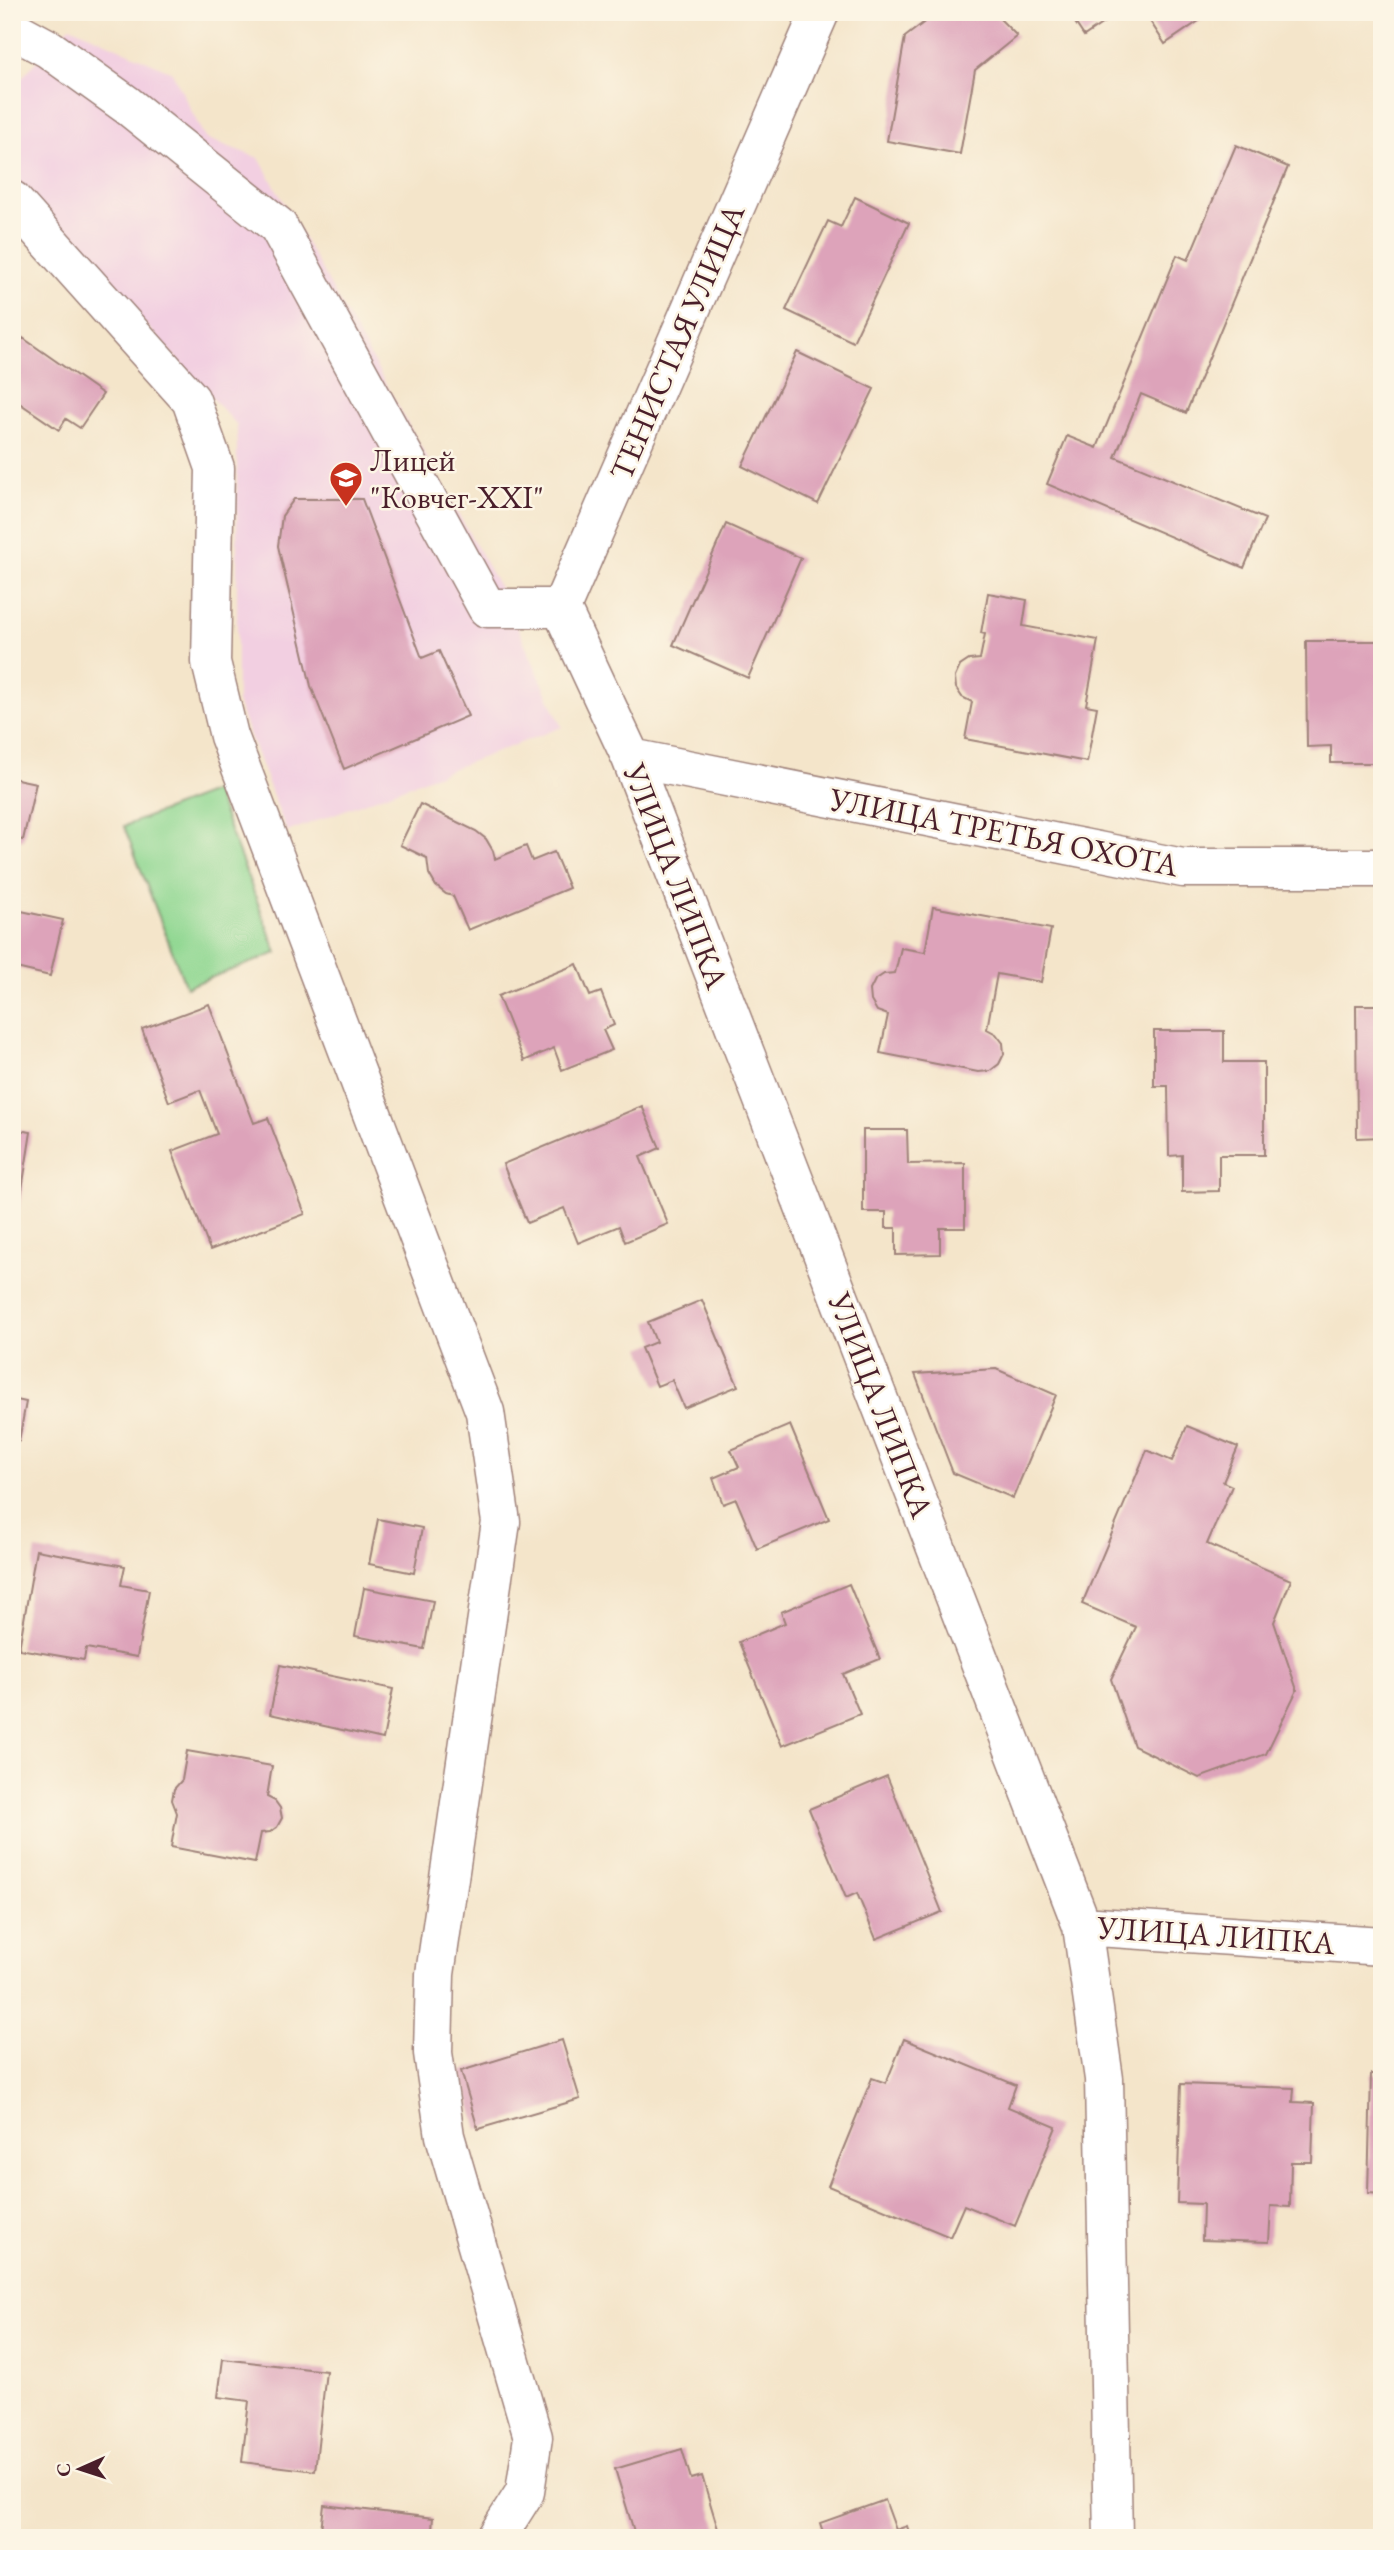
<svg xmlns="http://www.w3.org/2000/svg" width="1394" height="2550" viewBox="0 0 1394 2550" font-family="'EB Garamond',serif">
<rect width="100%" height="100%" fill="#fcf5e5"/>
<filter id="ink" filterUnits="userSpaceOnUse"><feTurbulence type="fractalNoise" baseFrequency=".0143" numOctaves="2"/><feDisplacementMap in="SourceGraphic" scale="14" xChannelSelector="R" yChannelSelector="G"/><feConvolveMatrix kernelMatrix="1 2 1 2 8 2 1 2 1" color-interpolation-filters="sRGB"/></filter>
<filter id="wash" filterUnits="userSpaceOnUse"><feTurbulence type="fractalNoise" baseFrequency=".00686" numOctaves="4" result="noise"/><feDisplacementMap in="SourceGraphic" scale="28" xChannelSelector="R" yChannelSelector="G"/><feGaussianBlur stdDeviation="1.57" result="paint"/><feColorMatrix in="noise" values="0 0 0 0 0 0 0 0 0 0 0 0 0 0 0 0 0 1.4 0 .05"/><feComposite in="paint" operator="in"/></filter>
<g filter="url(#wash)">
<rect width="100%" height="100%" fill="#f4e5ca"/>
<path fill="#f2cfe1" d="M 70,26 L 172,72 L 205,138 L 259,158 L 501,590 L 562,727 L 287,832 L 237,702 L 237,425 L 12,178 L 12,88 Z"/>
<path fill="#8fd791" stroke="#6c7b5e" stroke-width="2" d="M 215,791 L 277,953 L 186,987 L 124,826 Z"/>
<g id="blocks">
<path fill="#dda3ba" d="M 920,12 L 993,12 L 1017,36 L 975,70 L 960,154 L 887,141 L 905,37 L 927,20 Z
M 1068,12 L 1119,12 L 1084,36 Z
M 1144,12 L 1212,12 L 1165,44 Z
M 1236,145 L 1288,167 L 1186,413 L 1141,394 L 1115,457 L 1265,519 L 1244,568 L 1047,484 L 1067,436 L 1097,448 L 1177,255 L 1188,260 Z
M 855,197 L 909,223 L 853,342 L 786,310 L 828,221 L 841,227 Z
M 23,338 L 103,394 L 80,428 L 66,419 L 59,430 L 12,398 L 12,354 Z
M 797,352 L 874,389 L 818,504 L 742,466 Z
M 294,499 L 362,499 L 422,658 L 439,651 L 468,716 L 344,769 L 311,686 L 278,546 L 282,516 Z
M 726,524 L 801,558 L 748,678 L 673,645 Z
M 988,593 L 1027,600 L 1023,626 L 1098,640 L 1086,705 L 1097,707 L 1087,762 L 965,739 L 972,702 L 962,697 L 956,688 L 955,677 L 960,666 L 969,660 L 980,659 L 985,634 L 981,633 Z
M 1306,641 L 1382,641 L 1382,763 L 1331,763 L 1331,746 L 1307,747 Z
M 12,778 L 36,783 L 23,840 L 12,838 Z
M 420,804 L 476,831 L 486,839 L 493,851 L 495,859 L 526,846 L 532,861 L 554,852 L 569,888 L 468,930 L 453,896 L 446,894 L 436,886 L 429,874 L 427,858 L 400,845 Z
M 933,907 L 1051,929 L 1041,982 L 997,974 L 987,1029 L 996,1034 L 1003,1043 L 1004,1054 L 999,1064 L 990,1071 L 978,1072 L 880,1053 L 888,1015 L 877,1011 L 871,1001 L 870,990 L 875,980 L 884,974 L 895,973 L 901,948 L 925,952 Z
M 12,909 L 63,920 L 50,976 L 12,967 Z
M 577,964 L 590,996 L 601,992 L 614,1025 L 603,1030 L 612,1050 L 562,1070 L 554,1048 L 524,1061 L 498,996 Z
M 209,1004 L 254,1123 L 268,1118 L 305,1214 L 210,1250 L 172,1151 L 217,1134 L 200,1090 L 169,1102 L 142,1029 Z
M 1356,1005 L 1382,1005 L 1382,1137 L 1357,1138 Z
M 1154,1031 L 1224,1031 L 1224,1062 L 1264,1062 L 1264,1155 L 1219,1155 L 1219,1191 L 1182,1192 L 1182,1155 L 1169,1156 L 1168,1086 L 1154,1086 Z
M 642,1106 L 660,1148 L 640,1157 L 668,1224 L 625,1242 L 619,1226 L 578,1243 L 564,1208 L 527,1223 L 503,1164 Z
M 12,1129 L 31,1132 L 17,1221 L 12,1220 Z
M 863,1130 L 907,1130 L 908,1164 L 965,1163 L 965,1228 L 940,1228 L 940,1254 L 896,1255 L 896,1228 L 886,1228 L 886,1212 L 863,1212 Z
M 702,1300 L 738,1386 L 684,1408 L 672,1380 L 657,1386 L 641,1348 L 656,1342 L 648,1322 Z
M 996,1369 L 1056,1395 L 1013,1498 L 953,1473 L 915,1374 Z
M 12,1399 L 26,1402 L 19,1441 L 12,1440 Z
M 790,1425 L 829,1519 L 757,1549 L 736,1499 L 723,1504 L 713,1478 L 739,1467 L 731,1450 Z
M 1187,1426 L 1238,1447 L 1223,1482 L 1232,1486 L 1207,1544 L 1291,1580 L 1274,1622 L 1297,1690 L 1266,1754 L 1199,1778 L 1134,1746 L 1111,1679 L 1136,1627 L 1082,1604 L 1147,1450 L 1172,1461 Z
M 378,1519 L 422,1528 L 414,1573 L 369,1564 Z
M 36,1550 L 125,1566 L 121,1585 L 149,1590 L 137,1657 L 86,1648 L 84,1660 L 19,1649 Z
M 849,1584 L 880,1659 L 843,1674 L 860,1714 L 782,1746 L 739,1642 L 785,1623 L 781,1612 Z
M 364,1588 L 433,1601 L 424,1649 L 355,1636 Z
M 280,1665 L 393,1689 L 383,1739 L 270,1714 Z
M 187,1751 L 272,1766 L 267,1797 L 275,1801 L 280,1808 L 282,1818 L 277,1827 L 270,1832 L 261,1833 L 255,1863 L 171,1847 L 177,1813 L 172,1800 L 174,1789 L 182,1780 Z
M 887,1776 L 942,1912 L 876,1939 L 857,1893 L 846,1898 L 809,1809 Z
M 904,2039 L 1016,2085 L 1008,2107 L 1056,2127 L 1015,2226 L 964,2205 L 950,2237 L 828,2186 L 872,2078 L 886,2083 Z
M 562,2040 L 580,2099 L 478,2129 L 461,2071 Z
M 1371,2074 L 1382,2074 L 1382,2194 L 1368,2193 Z
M 1181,2084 L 1294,2088 L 1293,2102 L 1314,2103 L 1312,2162 L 1291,2162 L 1290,2207 L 1271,2206 L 1269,2242 L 1202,2240 L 1203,2204 L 1177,2203 Z
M 223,2359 L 326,2371 L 315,2471 L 242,2462 L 249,2401 L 218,2397 Z
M 682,2449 L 691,2479 L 702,2476 L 718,2529 L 687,2538 L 636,2538 L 615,2469 Z
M 885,2500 L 896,2530 L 907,2526 L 911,2538 L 825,2538 L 820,2523 Z
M 324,2505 L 433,2518 L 431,2538 L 320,2538 Z"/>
</g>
</g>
<g filter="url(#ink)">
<use href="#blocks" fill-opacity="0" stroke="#9f827a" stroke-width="2"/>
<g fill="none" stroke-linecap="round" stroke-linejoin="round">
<defs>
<path id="minor" d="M 12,29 L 49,49 L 127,105 L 278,226 L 487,608 L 561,608
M 12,200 L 191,400 L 215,468 L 211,662 L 229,736 L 485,1412 L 501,1522 L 435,1974 L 433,2053 L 445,2136 L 533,2437 L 525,2492 L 496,2538
M 561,608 L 631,758 L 1082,1926 L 1382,1946
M 561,608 L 820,12
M 631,758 L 1183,868 L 1382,868
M 1082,1926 L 1104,2079 L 1113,2538"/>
</defs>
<use href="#minor" stroke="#9f827a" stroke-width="41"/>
<use href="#minor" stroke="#fff" stroke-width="38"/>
</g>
</g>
<defs>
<symbol id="school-pin" viewBox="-11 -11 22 30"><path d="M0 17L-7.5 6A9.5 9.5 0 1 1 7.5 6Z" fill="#c8321e" stroke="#fcf5e5"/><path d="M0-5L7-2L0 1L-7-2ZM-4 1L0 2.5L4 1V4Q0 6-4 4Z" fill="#fff"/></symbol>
</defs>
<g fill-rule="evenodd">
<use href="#school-pin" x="327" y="459" width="38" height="52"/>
</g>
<g text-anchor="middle" stroke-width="5" stroke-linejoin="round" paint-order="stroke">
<g font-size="32" fill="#4a1f2b" stroke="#fcf5e5">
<text transform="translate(677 342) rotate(-67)" y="11">ТЕНИСТАЯ УЛИЦА</text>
<text transform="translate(1004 832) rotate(11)" y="11">УЛИЦА ТРЕТЬЯ ОХОТА</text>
<text transform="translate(676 876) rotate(69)" y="11">УЛИЦА ЛИПКА</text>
<text transform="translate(881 1405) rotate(69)" y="11">УЛИЦА ЛИПКА</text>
<text transform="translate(1216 1935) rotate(4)" y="11">УЛИЦА ЛИПКА</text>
</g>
<g font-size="32" fill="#4a1f2b" stroke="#fcf5e5" text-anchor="start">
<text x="370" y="471">Лицей<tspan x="370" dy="37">"Ковчег-XXI"</tspan></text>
</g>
</g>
<rect width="1394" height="2550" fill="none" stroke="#fcf5e5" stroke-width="42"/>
<g transform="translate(80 2469) rotate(267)" stroke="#fcf5e5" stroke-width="5" paint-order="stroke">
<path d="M0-5L12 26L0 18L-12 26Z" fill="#4a1f2b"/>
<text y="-10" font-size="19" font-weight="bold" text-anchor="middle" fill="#4a1f2b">С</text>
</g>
</svg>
